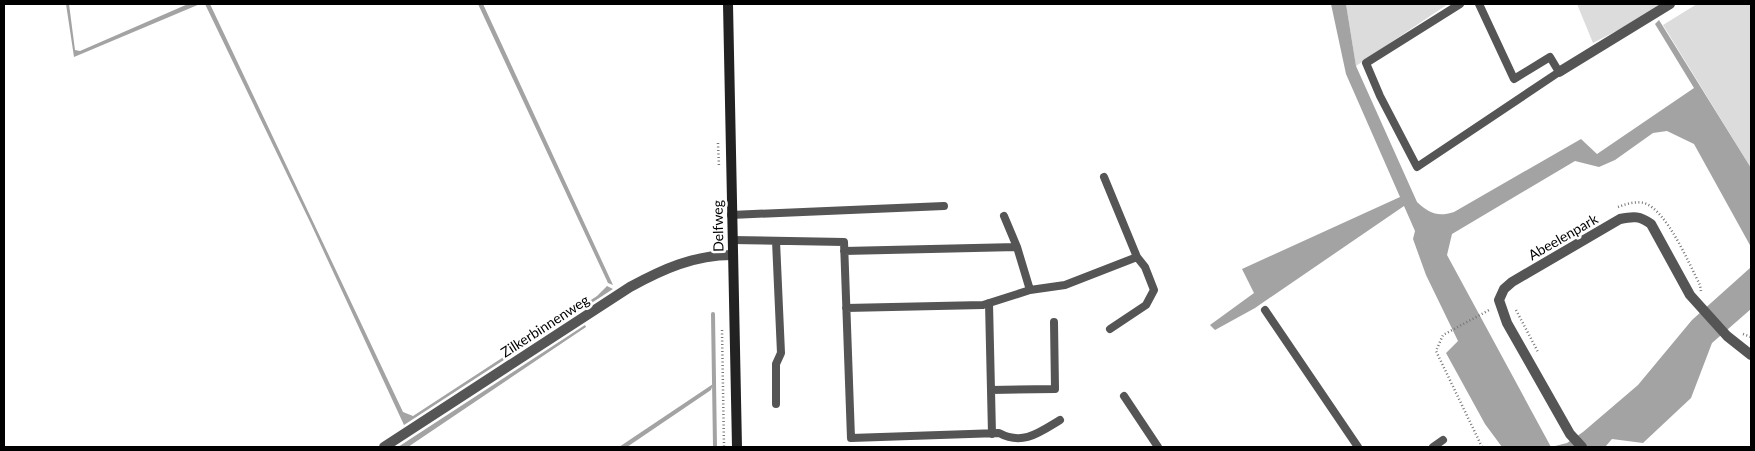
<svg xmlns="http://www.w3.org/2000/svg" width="1755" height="451" viewBox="0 0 1755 451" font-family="Lato,sans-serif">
<rect width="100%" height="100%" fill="#fff"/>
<path fill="#dcdcdc" d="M 1346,4 L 1448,4 L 1356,66 Z
M 1577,4 L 1664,4 L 1649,14 L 1593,43 Z
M 1697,4 L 1751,4 L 1751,168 L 1663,25 Z"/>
<path fill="#a3a3a3" d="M 66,4 L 69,4 L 75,50 L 80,51 L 188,4 L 200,4 L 74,57 Z
M 205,4 L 210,4 L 403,412 L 413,416 L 597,296 L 607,286 L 613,289 L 404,425 L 311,224 Z
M 478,4 L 483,4 L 613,285 L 608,283 Z
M 1331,4 L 1346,4 L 1356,66 L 1417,202 C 1430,214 1438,217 1454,212 L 1581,139 L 1597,154 L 1694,88 L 1655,24 L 1659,20 L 1751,168 L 1751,247 L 1694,144 L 1667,131 L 1653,133 L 1615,160 L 1599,167 L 1575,161 L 1452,234 L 1447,255 L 1551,447 L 1567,443 L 1583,432 L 1638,385 L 1692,320 L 1750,268 L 1751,260 L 1751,309 L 1712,343 L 1691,398 L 1643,443 L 1612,439 L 1605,447 L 1502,447 L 1485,424 L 1446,353 L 1458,341 L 1426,275 L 1413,239 L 1415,231 L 1404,206 L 1255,308 L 1215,330 L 1210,325 L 1254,293 L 1242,269 L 1400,197 L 1346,74 Z
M 585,325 L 586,327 L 408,447 L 398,447 Z
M 713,384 L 711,390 L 627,447 L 619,447 Z"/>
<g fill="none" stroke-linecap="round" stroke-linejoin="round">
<path stroke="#a3a3a3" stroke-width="4" d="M 713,314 L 715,447"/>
<path stroke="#777" stroke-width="2.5" stroke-dasharray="1 2.5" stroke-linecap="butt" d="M 718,143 L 719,167
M 1618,207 C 1626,204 1635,201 1644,203 C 1667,210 1689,264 1700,285 L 1701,291
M 1516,310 L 1538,352
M 722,330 L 724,447
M 1743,334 L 1751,337
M 1482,447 L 1436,351 L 1443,335 L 1491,309"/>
<path stroke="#555" stroke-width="8" d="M 1460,4 L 1366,63 L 1380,96 L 1417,167 L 1559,72 L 1550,57 L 1514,79 L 1479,4
M 731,215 L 944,206
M 1004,216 L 1017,247
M 732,240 L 844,242 L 851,438 L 999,433 C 1023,446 1040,432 1060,420
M 844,251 L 1017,247 L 1030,290 L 983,305 L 846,308
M 1030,290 L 1065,285 L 1137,257 L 1104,177
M 989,303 L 992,434
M 1265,310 L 1358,447
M 1110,329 L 1146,305 L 1154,290 L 1145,267 L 1137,257
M 991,390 L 1055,389 L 1054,322
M 1124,396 L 1158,447
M 776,404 L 776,364 L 781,353 L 776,241
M 1433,447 L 1443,440"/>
<path stroke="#555" stroke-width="10" d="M 1559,72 L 1670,4
M 384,447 L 630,287 C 663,269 694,255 732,255
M 1582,447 L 1570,434 L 1507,323 L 1499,300 L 1504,289 L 1512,282 L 1620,219 C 1634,216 1640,216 1651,224 L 1690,295 L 1727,336 L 1751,355"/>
<path stroke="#222" stroke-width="10" d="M 728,4 L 737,447"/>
</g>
<g text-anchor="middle" stroke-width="5" stroke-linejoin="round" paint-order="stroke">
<g font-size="14" fill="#000" stroke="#fff">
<text transform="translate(718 226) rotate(-91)" y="5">Delfweg</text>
<text transform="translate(1563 237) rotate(-30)" y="5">Abeelenpark</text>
<text transform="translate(545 326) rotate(-33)" y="5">Zilkerbinnenweg</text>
</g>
</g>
<rect width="1755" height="451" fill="none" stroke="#000000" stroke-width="10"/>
</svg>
